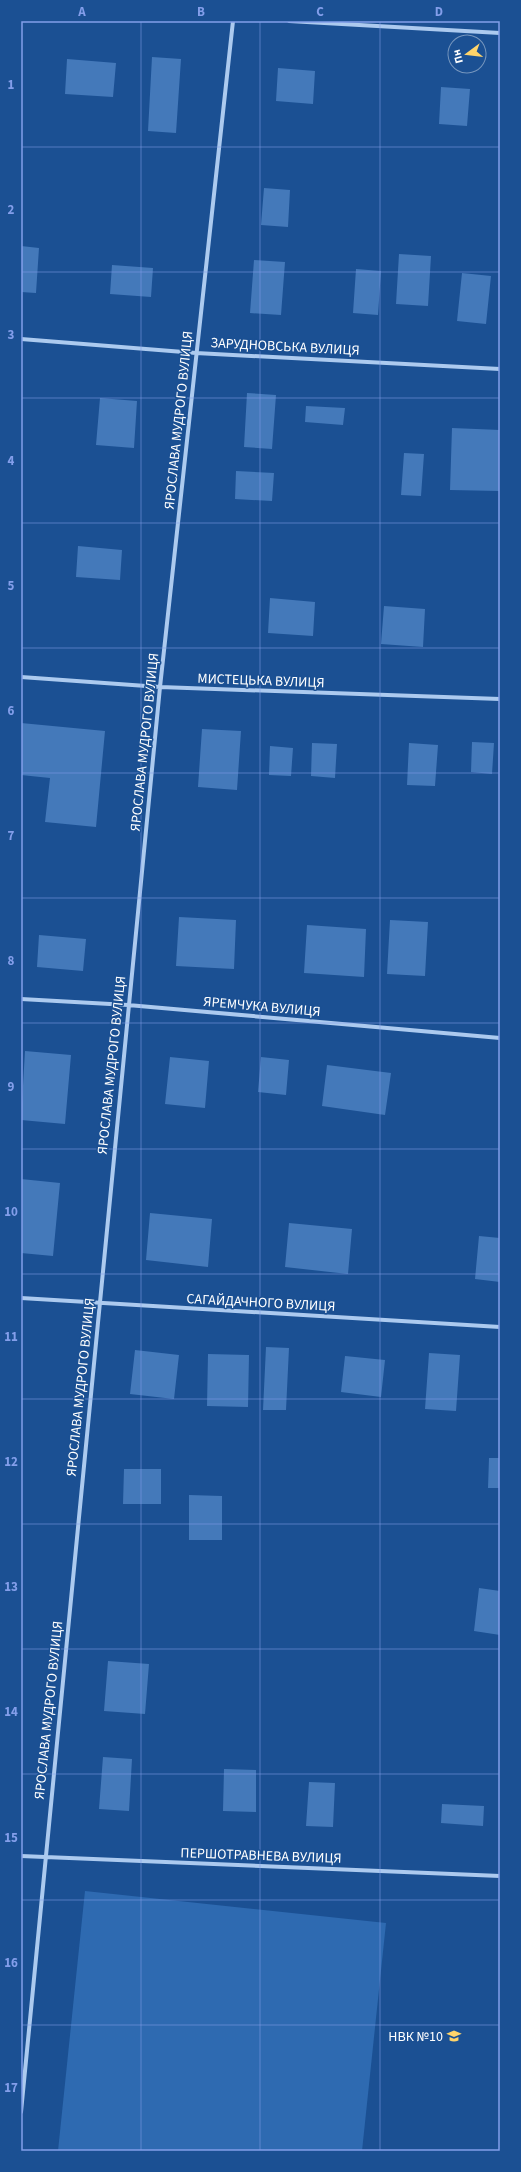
<svg xmlns="http://www.w3.org/2000/svg" width="521" height="2172" viewBox="0 0 521 2172" font-family="'Source Sans 3',sans-serif">
<rect width="100%" height="100%" fill="#1b5093"/>
<path fill="#2e6ab1" d="M 85,1891 L 386,1923 L 362,2151 L 58,2151 Z"/>
<path fill="#4479ba" d="M 152,57 L 181,59 L 176,133 L 148,131 Z
M 67,59 L 116,63 L 113,97 L 65,94 Z
M 278,68 L 315,71 L 313,104 L 276,101 Z
M 441,87 L 470,89 L 467,126 L 439,124 Z
M 264,188 L 290,190 L 288,227 L 261,225 Z
M 21,246 L 39,248 L 36,293 L 21,292 Z
M 399,254 L 431,256 L 428,306 L 396,304 Z
M 254,260 L 285,262 L 281,315 L 250,313 Z
M 112,265 L 153,268 L 151,297 L 110,294 Z
M 356,269 L 381,271 L 378,315 L 353,313 Z
M 462,273 L 491,276 L 486,324 L 457,321 Z
M 247,393 L 276,395 L 272,449 L 244,447 Z
M 100,398 L 137,401 L 134,448 L 96,445 Z
M 306,406 L 345,408 L 343,425 L 305,422 Z
M 452,428 L 500,430 L 500,491 L 450,490 Z
M 404,453 L 424,454 L 421,496 L 401,495 Z
M 236,471 L 274,473 L 272,501 L 235,499 Z
M 78,546 L 122,550 L 120,580 L 76,577 Z
M 270,598 L 315,602 L 313,636 L 268,633 Z
M 384,606 L 425,609 L 423,647 L 381,644 Z
M 21,723 L 105,731 L 96,827 L 45,822 L 50,778 L 21,775 Z
M 202,729 L 241,731 L 237,790 L 198,787 Z
M 472,742 L 494,743 L 492,774 L 471,772 Z
M 312,743 L 337,744 L 335,778 L 311,776 Z
M 409,743 L 438,745 L 435,786 L 407,785 Z
M 270,746 L 293,748 L 291,776 L 269,775 Z
M 179,917 L 236,920 L 234,969 L 176,966 Z
M 390,920 L 428,922 L 425,976 L 387,974 Z
M 307,925 L 366,929 L 364,977 L 304,973 Z
M 39,935 L 86,939 L 83,971 L 37,967 Z
M 25,1051 L 71,1055 L 65,1124 L 21,1120 Z
M 170,1057 L 209,1061 L 205,1108 L 165,1104 Z
M 261,1057 L 289,1060 L 286,1095 L 258,1092 Z
M 327,1065 L 391,1073 L 385,1115 L 322,1106 Z
M 21,1179 L 60,1183 L 53,1256 L 21,1253 Z
M 150,1213 L 212,1219 L 208,1267 L 146,1260 Z
M 289,1223 L 352,1229 L 348,1274 L 285,1267 Z
M 479,1236 L 500,1238 L 500,1282 L 475,1279 Z
M 266,1347 L 289,1348 L 286,1410 L 263,1410 Z
M 135,1350 L 179,1355 L 174,1399 L 130,1394 Z
M 429,1353 L 460,1355 L 456,1411 L 425,1409 Z
M 208,1354 L 249,1355 L 248,1407 L 207,1406 Z
M 345,1356 L 385,1360 L 381,1397 L 341,1392 Z
M 489,1458 L 500,1458 L 500,1488 L 488,1488 Z
M 124,1469 L 161,1469 L 161,1504 L 123,1504 Z
M 189,1495 L 222,1496 L 222,1540 L 189,1540 Z
M 479,1588 L 500,1591 L 500,1635 L 474,1631 Z
M 108,1661 L 149,1664 L 145,1714 L 104,1711 Z
M 103,1757 L 132,1759 L 129,1811 L 99,1809 Z
M 224,1769 L 256,1770 L 256,1812 L 223,1811 Z
M 309,1782 L 335,1783 L 333,1827 L 306,1826 Z
M 442,1804 L 484,1806 L 483,1826 L 441,1823 Z"/>
<g fill="none" stroke-linecap="round" stroke-linejoin="round">
<path stroke="#accaef" stroke-width="4" d="M 289,21 L 500,33
M 21,339 L 196,353 L 500,369
M 21,677 L 160,687 L 500,699
M 21,999 L 128,1005 L 500,1038
M 21,1298 L 500,1327
M 21,1856 L 500,1876
M 21,2112 L 160,687 L 233,21"/>
</g>
<path fill="none" stroke="#839eea" stroke-width="1" stroke-opacity="0.55" d="M 141,21 L 141,2151M 260,21 L 260,2151M 380,21 L 380,2151M 21,147 L 500,147M 21,272 L 500,272M 21,398 L 500,398M 21,523 L 500,523M 21,648 L 500,648M 21,773 L 500,773M 21,898 L 500,898M 21,1023 L 500,1023M 21,1149 L 500,1149M 21,1274 L 500,1274M 21,1399 L 500,1399M 21,1524 L 500,1524M 21,1649 L 500,1649M 21,1774 L 500,1774M 21,1900 L 500,1900M 21,2025 L 500,2025"/>
<defs>
<symbol id="school-bare" viewBox="-9 -9 18 18"><path d="M0-5L7-2L0 1L-7-2ZM-4 1L0 2.5L4 1V4Q0 6-4 4Z" fill="#ffd46a" stroke="#1b5093" stroke-width="2.5" paint-order="stroke"/></symbol>
</defs>
<g fill-rule="evenodd">
<use href="#school-bare" x="444" y="2026" width="20" height="20"/>
</g>
<g text-anchor="middle" stroke-width="3" stroke-linejoin="round" paint-order="stroke">
<g font-size="14" fill="#fff" stroke="#1b5093">
<text transform="translate(285 346) rotate(3)" y="5">ЗАРУДНОВСЬКА ВУЛИЦЯ</text>
<text transform="translate(178 420) rotate(-84)" y="5">ЯРОСЛАВА МУДРОГО ВУЛИЦЯ</text>
<text transform="translate(261 680) rotate(2)" y="5">МИСТЕЦЬКА ВУЛИЦЯ</text>
<text transform="translate(144 742) rotate(-84)" y="5">ЯРОСЛАВА МУДРОГО ВУЛИЦЯ</text>
<text transform="translate(262 1006) rotate(5)" y="5">ЯРЕМЧУКА ВУЛИЦЯ</text>
<text transform="translate(111 1065) rotate(-84)" y="5">ЯРОСЛАВА МУДРОГО ВУЛИЦЯ</text>
<text transform="translate(261 1302) rotate(3)" y="5">САГАЙДАЧНОГО ВУЛИЦЯ</text>
<text transform="translate(80 1387) rotate(-84)" y="5">ЯРОСЛАВА МУДРОГО ВУЛИЦЯ</text>
<text transform="translate(48 1710) rotate(-84)" y="5">ЯРОСЛАВА МУДРОГО ВУЛИЦЯ</text>
<text transform="translate(261 1855) rotate(2)" y="5">ПЕРШОТРАВНЕВА ВУЛИЦЯ</text>
</g>
<g font-size="14" fill="#fff" stroke="#1b5093" text-anchor="end">
<text x="443" y="2041">НВК №10</text>
</g>
</g>
<rect width="521" height="2172" fill="none" stroke="#1b5093" stroke-width="44"/>
<g transform="translate(467 54) rotate(255)"><circle r="19" fill="#1b5093" stroke="#7696be"/>
<path d="M0-3L7 15L0 10L-7 15Z" fill="#ffd46a"/>
<text y="-6" font-size="11" font-weight="bold" text-anchor="middle" fill="#ffffff">Пн</text>
</g>
<rect x="22" y="22" width="477" height="2128" fill="none" stroke="#839eea" stroke-width="1.5"/>
<g font-size="13" text-anchor="middle" font-weight="bold" fill="#839eea">
<text x="82" y="16">A</text>
<text x="201" y="16">B</text>
<text x="320" y="16">C</text>
<text x="439" y="16">D</text>
<text x="11" y="89">1</text>
<text x="11" y="214">2</text>
<text x="11" y="339">3</text>
<text x="11" y="465">4</text>
<text x="11" y="590">5</text>
<text x="11" y="715">6</text>
<text x="11" y="840">7</text>
<text x="11" y="965">8</text>
<text x="11" y="1091">9</text>
<text x="11" y="1216">10</text>
<text x="11" y="1341">11</text>
<text x="11" y="1466">12</text>
<text x="11" y="1591">13</text>
<text x="11" y="1716">14</text>
<text x="11" y="1842">15</text>
<text x="11" y="1967">16</text>
<text x="11" y="2092">17</text>
</g>
</svg>
